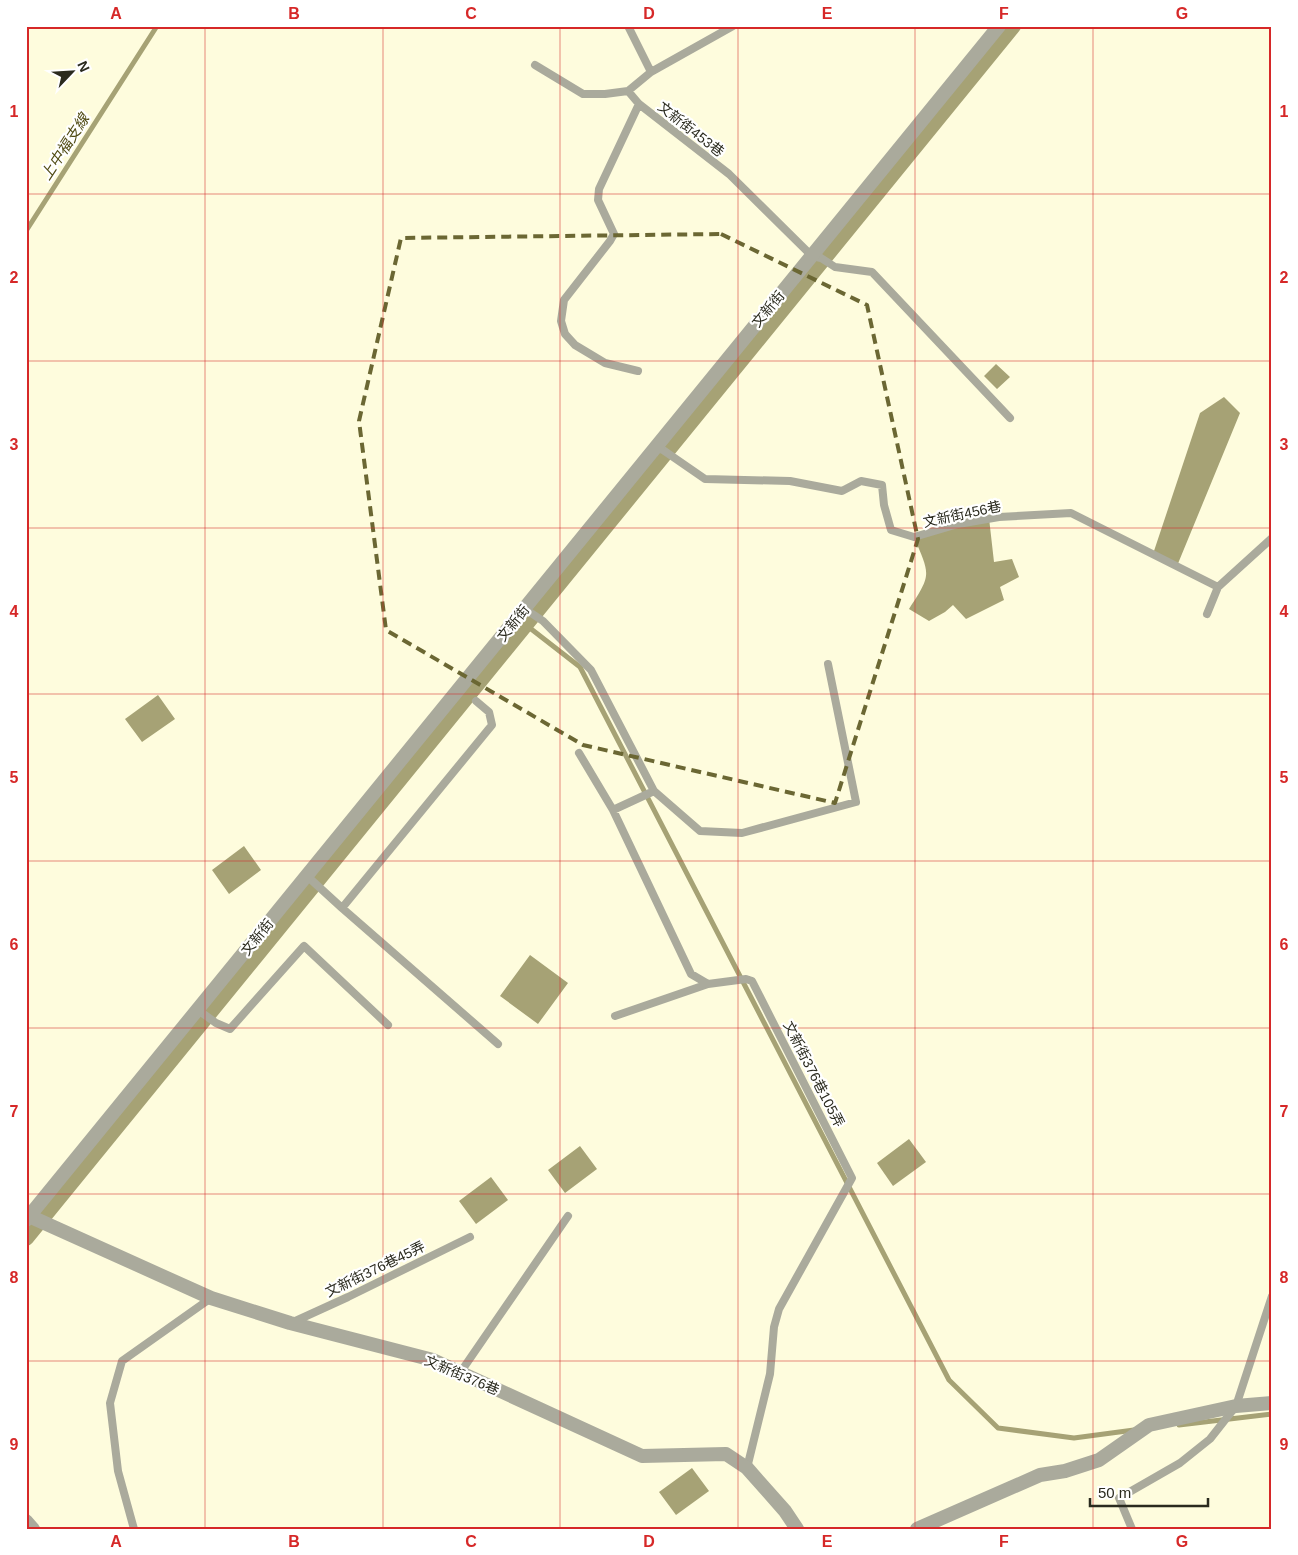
<svg xmlns="http://www.w3.org/2000/svg" width="1298" height="1555" viewBox="0 0 1298 1555" font-family="Helvetica,'Noto Sans TC',sans-serif">
<rect width="100%" height="100%" fill="#fefcdd"/>
<path fill="#a6a275" d="M 996,364 L 1010,377 L 997,389 L 984,376 Z
M 1224,397 L 1240,413 L 1177,566 L 1153,554 L 1200,413 Z
M 989,518 L 994,562 L 1012,559 L 1019,577 L 1000,587 L 1004,600 L 966,619 L 953,605 L 945,612 L 929,621 L 909,609 C 932,574 930,575 914,537 Z
M 158,695 L 175,719 L 142,742 L 125,719 Z
M 244,846 L 261,870 L 229,894 L 212,870 Z
M 530,955 L 568,983 L 538,1024 L 500,996 Z
M 909,1139 L 926,1162 L 893,1186 L 877,1163 Z
M 580,1146 L 597,1169 L 565,1193 L 548,1170 Z
M 491,1177 L 508,1200 L 476,1224 L 459,1201 Z
M 692,1468 L 709,1491 L 676,1515 L 659,1492 Z"/>
<g fill="none" stroke-linecap="round" stroke-linejoin="round">
<path stroke="#a6a275" stroke-width="5" d="M 26,231 L 157,26
M 526,625 L 580,667 L 949,1380 L 998,1428 L 1074,1438 L 1134,1430
M 1179,1425 L 1272,1414"/>
<path stroke="#a6a275" stroke-width="16" d="M 26,1238 L 1013,26"/>
<path stroke="#aaaa9c" stroke-width="8" d="M 628,26 L 651,72
M 535,65 L 583,94 L 605,94 L 628,91 L 639,104 L 729,174 L 812,256 L 821,258 L 835,267 L 872,272 L 1010,418
M 628,91 L 651,72 L 733,26
M 638,371 L 605,363 L 575,345 L 565,334 L 561,321 L 564,300 L 610,241 L 614,234 L 598,200 L 599,189 L 639,104
M 655,447 L 663,450 L 705,479 L 790,481 L 842,491 L 861,481 L 882,485 L 884,505 L 891,530 L 914,537 L 958,524 L 999,517 L 1071,513 L 1218,587
M 525,609 L 543,621 L 591,670 L 654,791 L 700,831 L 742,833 L 856,802 L 828,664
M 1207,614 L 1218,587 L 1272,538
M 476,701 L 489,712 L 492,725 L 342,908 L 498,1044
M 579,753 L 613,810 L 691,974 L 708,984 L 746,979 L 752,981 L 852,1178 L 779,1309 L 774,1327 L 770,1374 L 747,1468
M 613,810 L 654,791
M 307,876 L 342,908
M 198,1010 L 216,1023 L 230,1029 L 304,946 L 388,1025
M 615,1016 L 708,984
M 291,1323 L 348,1297 L 470,1237
M 460,1373 L 568,1216
M 134,1529 L 118,1471 L 110,1403 L 122,1361 L 211,1298
M 1132,1529 L 1119,1498 L 1180,1463 L 1210,1439 L 1236,1406 L 1272,1296"/>
<path stroke="#aaaa9c" stroke-width="14" d="M 29,1216 L 211,1298 L 290,1323 L 433,1360 L 642,1456 L 726,1454 L 747,1468 L 785,1511 L 797,1529
M 26,1220 L 999,26
M 26,1521 L 33,1529
M 917,1529 L 1040,1475 L 1065,1471 L 1099,1460 L 1149,1425 L 1236,1406 L 1272,1403"/>
</g>
<path fill="none" stroke="#6b6733" stroke-width="4" stroke-dasharray="10 6" stroke-linejoin="round" d="M 721,234 L 867,305 L 918,539 L 835,803 L 583,745 L 386,630 L 359,421 L 401,238 Z"/>
<path fill="none" stroke="#d62828" stroke-width="1" stroke-opacity="0.55" d="M 205,26 L 205,1529M 383,26 L 383,1529M 560,26 L 560,1529M 738,26 L 738,1529M 915,26 L 915,1529M 1093,26 L 1093,1529M 26,194 L 1272,194M 26,361 L 1272,361M 26,528 L 1272,528M 26,694 L 1272,694M 26,861 L 1272,861M 26,1028 L 1272,1028M 26,1194 L 1272,1194M 26,1361 L 1272,1361"/>
<g text-anchor="middle" stroke-width="4.5" stroke-linejoin="round" paint-order="stroke">
<g font-size="14" fill="#2a2a1e" stroke="#fff">
<text transform="translate(691 129) rotate(38)" y="5">文新街453巷</text>
<text transform="translate(768 309) rotate(-50)" y="5">文新街</text>
<text transform="translate(962 514) rotate(-12)" y="5">文新街456巷</text>
<text transform="translate(513 623) rotate(-51)" y="5">文新街</text>
<text transform="translate(257 937) rotate(-51)" y="5">文新街</text>
<text transform="translate(814 1074) rotate(63)" y="5">文新街376巷105弄</text>
<text transform="translate(375 1269) rotate(-26)" y="5">文新街376巷45弄</text>
<text transform="translate(462 1375) rotate(23)" y="5">文新街376巷</text>
</g>
<g font-size="15" font-style="italic" fill="#514c15" stroke="#fff">
<text transform="translate(65 147) rotate(-57)" y="5">上中福支線</text>
</g>
</g>
<rect width="1298" height="1555" fill="none" stroke="#ffffff" stroke-width="55"/>
<g transform="translate(72 72) rotate(65)" stroke="#ffffff" stroke-width="4" paint-order="stroke">
<path d="M0-4L9 19L0 12L-9 19Z" fill="#2a2a1e"/>
<text y="-8" font-size="14" font-weight="bold" text-anchor="middle" fill="#2a2a1e">N</text>
</g>
<path d="M1090 1498v8h118v-8" fill="none" stroke="#2a2a1e" stroke-width="2.5"/>
<text x="1098" y="1498" font-size="15" fill="#2a2a1e" stroke="#ffffff" stroke-width="4" paint-order="stroke">50 m</text>
<rect x="28" y="28" width="1242" height="1500" fill="none" stroke="#d62828" stroke-width="2"/>
<g font-size="16" text-anchor="middle" font-weight="bold" fill="#d62828">
<text x="116" y="19">A</text>
<text x="294" y="19">B</text>
<text x="471" y="19">C</text>
<text x="649" y="19">D</text>
<text x="827" y="19">E</text>
<text x="1004" y="19">F</text>
<text x="1182" y="19">G</text>
<text x="14" y="117">1</text>
<text x="1284" y="117">1</text>
<text x="14" y="283">2</text>
<text x="1284" y="283">2</text>
<text x="14" y="450">3</text>
<text x="1284" y="450">3</text>
<text x="14" y="617">4</text>
<text x="1284" y="617">4</text>
<text x="14" y="783">5</text>
<text x="1284" y="783">5</text>
<text x="14" y="950">6</text>
<text x="1284" y="950">6</text>
<text x="14" y="1117">7</text>
<text x="1284" y="1117">7</text>
<text x="14" y="1283">8</text>
<text x="1284" y="1283">8</text>
<text x="14" y="1450">9</text>
<text x="1284" y="1450">9</text>
<text x="116" y="1547">A</text>
<text x="294" y="1547">B</text>
<text x="471" y="1547">C</text>
<text x="649" y="1547">D</text>
<text x="827" y="1547">E</text>
<text x="1004" y="1547">F</text>
<text x="1182" y="1547">G</text>
</g>
</svg>
